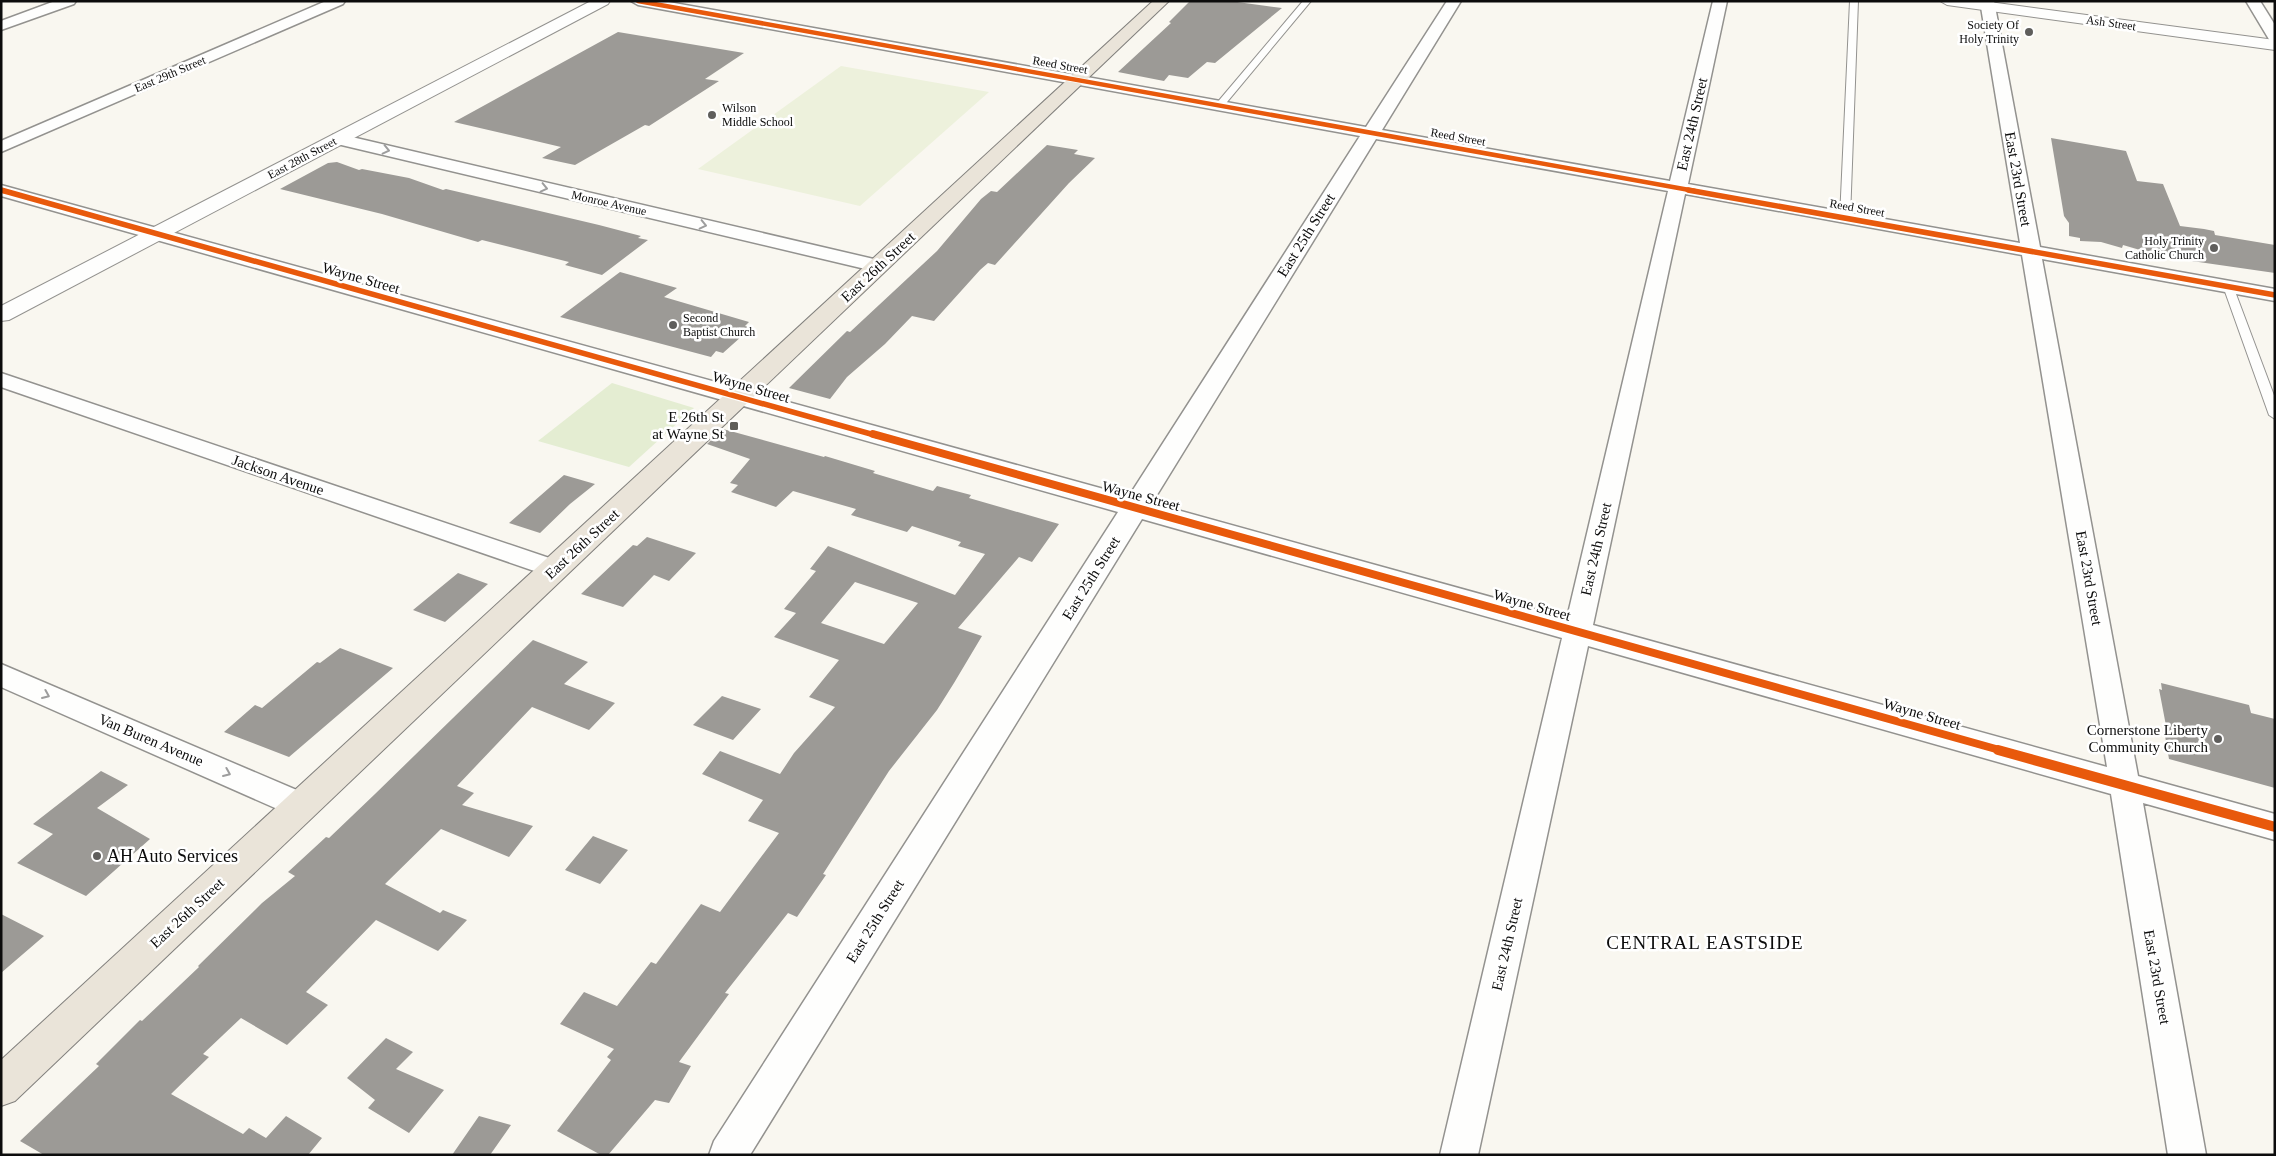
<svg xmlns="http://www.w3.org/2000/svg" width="2276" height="1156" viewBox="0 0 2276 1156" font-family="'Times New Roman',serif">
<rect width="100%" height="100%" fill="#f9f7f0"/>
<path fill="#e4edd2" d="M 612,383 L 694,408 L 629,467 L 538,441 Z"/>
<path fill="#edf1dc" d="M 841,66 L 989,92 L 860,206 L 698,169 Z"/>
<path fill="#9c9a96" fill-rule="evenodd" d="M 1190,1 L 1230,1 L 1282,8 L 1215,63 L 1207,62 L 1188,78 L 1169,75 L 1164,81 L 1118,72 L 1171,23 L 1169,22 Z
M 618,32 L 744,53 L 705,79 L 719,81 L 649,126 L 645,125 L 575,165 L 542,158 L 561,147 L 454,122 Z
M 2051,138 L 2126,151 L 2137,181 L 2163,184 L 2180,226 L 2204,229 L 2214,231 L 2215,235 L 2275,245 L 2275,273 L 2164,257 L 2123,245 L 2122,248 L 2101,242 L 2080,241 L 2080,238 L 2069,236 L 2069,223 L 2064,216 Z
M 1047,145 L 1078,150 L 1074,154 L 1095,158 L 1069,183 L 995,265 L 988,263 L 980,270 L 934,321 L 912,316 L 885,344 L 847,377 L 830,399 L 789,388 L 847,331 L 850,332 L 937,251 L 981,199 L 991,191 L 997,192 Z
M 337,162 L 359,170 L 362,169 L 409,178 L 443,190 L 446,189 L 599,225 L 641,236 L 638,238 L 648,240 L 602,275 L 565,265 L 569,262 L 482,240 L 478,242 L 382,214 L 280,189 L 328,163 Z
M 620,272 L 677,288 L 664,297 L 749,322 L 745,326 L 751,328 L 723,353 L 716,351 L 711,357 L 560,317 Z
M 723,429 L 824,457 L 825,456 L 875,471 L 873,473 L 933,491 L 937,486 L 971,495 L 969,498 L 1059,524 L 1032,562 L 1019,557 L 958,628 L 982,636 L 954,683 L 937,710 L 889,771 L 823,874 L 826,875 L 797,917 L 788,913 L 725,993 L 729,994 L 679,1062 L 691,1066 L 669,1103 L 655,1100 L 608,1155 L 601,1155 L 557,1131 L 611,1060 L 607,1057 L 614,1049 L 560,1024 L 584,992 L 617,1006 L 651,962 L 656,964 L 701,904 L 720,912 L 779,833 L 748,821 L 763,800 L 702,774 L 720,751 L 780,774 L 794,753 L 835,707 L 809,697 L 839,660 L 774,637 L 796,613 L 784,609 L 816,571 L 810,569 L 828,546 L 955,595 L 985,554 L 958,546 L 961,542 L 912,526 L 907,532 L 851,515 L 856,509 L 793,491 L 776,507 L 731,492 L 738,485 L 730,483 L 750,459 L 707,444 ZM 855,582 L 918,603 L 884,644 L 821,623 Z
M 564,475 L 595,484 L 570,504 L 540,533 L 509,523 Z
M 647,537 L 696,553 L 669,581 L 654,575 L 623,607 L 581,594 L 633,545 L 637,546 Z
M 458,573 L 488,584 L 445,622 L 413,610 Z
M 533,640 L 588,662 L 564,684 L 615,703 L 589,730 L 532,707 L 457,786 L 474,793 L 462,805 L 533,826 L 509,857 L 441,829 L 385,884 L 440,913 L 443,910 L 467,920 L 438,951 L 376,920 L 306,992 L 328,1005 L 287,1045 L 241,1018 L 203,1054 L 209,1057 L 171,1094 L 243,1134 L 249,1128 L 266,1138 L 286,1116 L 322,1138 L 308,1155 L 44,1155 L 20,1141 L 99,1066 L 96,1064 L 140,1020 L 142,1021 L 199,967 L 198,966 L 262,903 L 295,876 L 288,872 L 326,837 L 329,838 L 375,794 Z
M 340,648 L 393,668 L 289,757 L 224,732 L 255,705 L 262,708 L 317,662 L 320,663 Z
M 2161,683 L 2249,705 L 2251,713 L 2275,719 L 2275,788 L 2169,759 L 2164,730 L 2167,731 L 2159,689 L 2162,690 Z
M 722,696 L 761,709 L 733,740 L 693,725 Z
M 101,771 L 128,785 L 97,808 L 150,839 L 86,896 L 17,863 L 53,834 L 33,824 Z
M 593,836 L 628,850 L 600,884 L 565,870 Z
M 1,914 L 44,936 L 1,973 Z
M 386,1038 L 413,1052 L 396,1069 L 444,1090 L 409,1133 L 368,1108 L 375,1100 L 347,1078 Z
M 479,1116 L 511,1125 L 490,1155 L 452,1155 Z"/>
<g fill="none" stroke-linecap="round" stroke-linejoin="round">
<defs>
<path id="service" d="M 1303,1 L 1311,1 L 1222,108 L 1216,108 L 1216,104 Z
M 1850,1 L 1858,1 L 1850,218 L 1845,221 L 1840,218 Z
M 2228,283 L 2233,286 L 2275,398 L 2275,419 L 2269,415 L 2223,286 Z"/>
<path id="minor" d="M 55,1 L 76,1 L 74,4 L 1,30 L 1,21 Z
M 326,1 L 345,1 L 343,4 L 1,152 L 1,141 Z
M 631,1 L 663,1 L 1366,127 L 1447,1 L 1461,1 L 1382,130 L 1670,181 L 1713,1 L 1727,1 L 1688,184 L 2020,243 L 1980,1 L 1994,1 L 2040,247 L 2275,289 L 2275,301 L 2042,259 L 2138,776 L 2275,814 L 2275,840 L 2143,803 L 2206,1155 L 2168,1155 L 2111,794 L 1588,646 L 1478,1155 L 1440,1155 L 1562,638 L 1142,519 L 750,1155 L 709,1155 L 714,1141 L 1118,512 L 1,196 L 1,185 L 1129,496 L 1360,136 L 638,5 ZM 1376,139 L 1668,191 L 1567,618 L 1152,503 ZM 1685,194 L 2022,255 L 2107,767 L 1593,625 Z
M 2246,1 L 2260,1 L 2275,25 L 2275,42 L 2270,41 Z
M 339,134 L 878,260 L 885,262 L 888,266 L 885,270 L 878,272 L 333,143 L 331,139 L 333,135 Z
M 1,373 L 564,563 L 568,569 L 564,575 L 555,578 L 546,575 L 1,387 Z
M 1,664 L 313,797 L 318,806 L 313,815 L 302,819 L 291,815 L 1,687 Z"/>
<path id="tertiary" d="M 591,1 L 610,1 L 608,4 L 9,320 L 1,321 L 1,306 Z
M 1940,1 L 1982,1 L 2275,40 L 2275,50 L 1947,5 Z"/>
<path id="primary" d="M 1153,1 L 1169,1 L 15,1101 L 1,1106 L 1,1060 Z"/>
</defs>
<use href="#service" stroke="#93928f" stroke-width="2"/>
<use href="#minor" stroke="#93928f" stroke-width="3"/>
<use href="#tertiary" stroke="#93928f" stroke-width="2"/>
<use href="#primary" stroke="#807f7c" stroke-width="2"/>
<use href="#service" fill="#fefefd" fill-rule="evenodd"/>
<use href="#minor" fill="#fefefd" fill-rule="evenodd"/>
<use href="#tertiary" fill="#fefefd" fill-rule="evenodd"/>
<use href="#primary" fill="#eae4d9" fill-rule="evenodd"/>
<defs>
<path id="cycleway-far3" d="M 638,1 L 1695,191
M 1,190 L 4,191"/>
<path id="cycleway-far2" d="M 1,190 L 878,436
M 1688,190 L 2275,295"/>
<path id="cycleway-far1" d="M 873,434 L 2003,751"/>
<path id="cycleway" d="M 1998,750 L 2275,827"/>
</defs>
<use href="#cycleway-far3" stroke="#fff" stroke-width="6"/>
<use href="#cycleway-far2" stroke="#fff" stroke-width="8"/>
<use href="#cycleway-far1" stroke="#fff" stroke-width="11"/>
<use href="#cycleway" stroke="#fff" stroke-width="13"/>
<use href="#cycleway-far3" stroke="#e8590c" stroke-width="4.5"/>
<use href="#cycleway-far2" stroke="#e8590c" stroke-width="5.5"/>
<use href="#cycleway-far1" stroke="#e8590c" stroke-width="8"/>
<use href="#cycleway" stroke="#e8590c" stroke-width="10"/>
</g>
<defs><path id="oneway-chevron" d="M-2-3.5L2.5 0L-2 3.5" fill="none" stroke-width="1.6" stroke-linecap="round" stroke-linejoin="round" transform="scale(1.25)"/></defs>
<g stroke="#9d9d9d">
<use href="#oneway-chevron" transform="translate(386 150) rotate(13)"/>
<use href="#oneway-chevron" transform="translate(544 188) rotate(13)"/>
<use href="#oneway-chevron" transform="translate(703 225) rotate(13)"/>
<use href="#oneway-chevron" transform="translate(46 695) rotate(23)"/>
<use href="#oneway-chevron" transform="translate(227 773) rotate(23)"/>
</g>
<g fill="#5f5e5c" stroke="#fff" stroke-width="2">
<circle cx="2029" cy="32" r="5"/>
<circle cx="712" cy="115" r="5"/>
<circle cx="2214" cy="248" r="5"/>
<circle cx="673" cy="325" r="5"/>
<rect x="729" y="421" width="10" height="10" rx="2.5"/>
<circle cx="2218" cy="739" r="5"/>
<circle cx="97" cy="856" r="5"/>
</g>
<g text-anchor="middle" stroke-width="5" stroke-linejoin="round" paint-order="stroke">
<g font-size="12" fill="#0c0c0c" stroke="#fff">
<text transform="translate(2111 23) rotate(8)" y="4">Ash Street</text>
<text transform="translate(1060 65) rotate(10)" y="4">Reed Street</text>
<text transform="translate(170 74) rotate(-23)" y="4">East 29th Street</text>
<text transform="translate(1458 137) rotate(10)" y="4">Reed Street</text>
<text transform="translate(302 158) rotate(-28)" y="4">East 28th Street</text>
<text transform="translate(609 203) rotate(13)" y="4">Monroe Avenue</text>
<text transform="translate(1857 208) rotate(10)" y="4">Reed Street</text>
</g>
<g font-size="12" fill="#0c0c0c" stroke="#fff" text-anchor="end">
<text x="2019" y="29">Society Of<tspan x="2019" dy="14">Holy Trinity</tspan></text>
<text x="722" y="112" text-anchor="start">Wilson<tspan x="722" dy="14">Middle School</tspan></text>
<text x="2204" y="245">Holy Trinity<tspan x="2204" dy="14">Catholic Church</tspan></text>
<text x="683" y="322" text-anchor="start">Second<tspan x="683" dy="14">Baptist Church</tspan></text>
</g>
<g font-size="15" fill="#0c0c0c" stroke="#fff">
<text transform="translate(1692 124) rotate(-77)" y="5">East 24th Street</text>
<text transform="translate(2018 179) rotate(80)" y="5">East 23rd Street</text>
<text transform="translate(1306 235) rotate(-58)" y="5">East 25th Street</text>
<text transform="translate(878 267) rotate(-43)" y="5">East 26th Street</text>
<text transform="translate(361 278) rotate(16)" y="5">Wayne Street</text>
<text transform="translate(751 387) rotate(16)" y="5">Wayne Street</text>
<text transform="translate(278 475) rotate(19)" y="5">Jackson Avenue</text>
<text transform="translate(1141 496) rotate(15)" y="5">Wayne Street</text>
<text transform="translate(582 544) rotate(-43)" y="5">East 26th Street</text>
<text transform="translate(1596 549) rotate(-77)" y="5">East 24th Street</text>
<text transform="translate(1091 578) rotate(-58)" y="5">East 25th Street</text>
<text transform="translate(2089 578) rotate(80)" y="5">East 23rd Street</text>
<text transform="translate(1532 605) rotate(16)" y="5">Wayne Street</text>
<text transform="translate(1922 714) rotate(16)" y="5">Wayne Street</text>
<text transform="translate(151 740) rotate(23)" y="5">Van Buren Avenue</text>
<text transform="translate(187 913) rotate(-43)" y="5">East 26th Street</text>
<text transform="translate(875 921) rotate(-58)" y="5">East 25th Street</text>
<text transform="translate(1507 944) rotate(-77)" y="5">East 24th Street</text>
<text transform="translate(2157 977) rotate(80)" y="5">East 23rd Street</text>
</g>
<g font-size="15" fill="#0c0c0c" stroke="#fff" text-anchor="end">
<text x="724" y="422">E 26th St<tspan x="724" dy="17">at Wayne St</tspan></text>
<text x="2208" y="735">Cornerstone Liberty<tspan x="2208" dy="17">Community Church</tspan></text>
</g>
<g font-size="18" fill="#0c0c0c" stroke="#fff" text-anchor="start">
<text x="107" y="862">AH Auto Services</text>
</g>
<g font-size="19" letter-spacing="1" fill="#0c0c0c" stroke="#fff">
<text x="1705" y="949">CENTRAL EASTSIDE</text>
</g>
</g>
<rect width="2276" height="1156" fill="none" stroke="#0c0c0c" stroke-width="5"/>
</svg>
